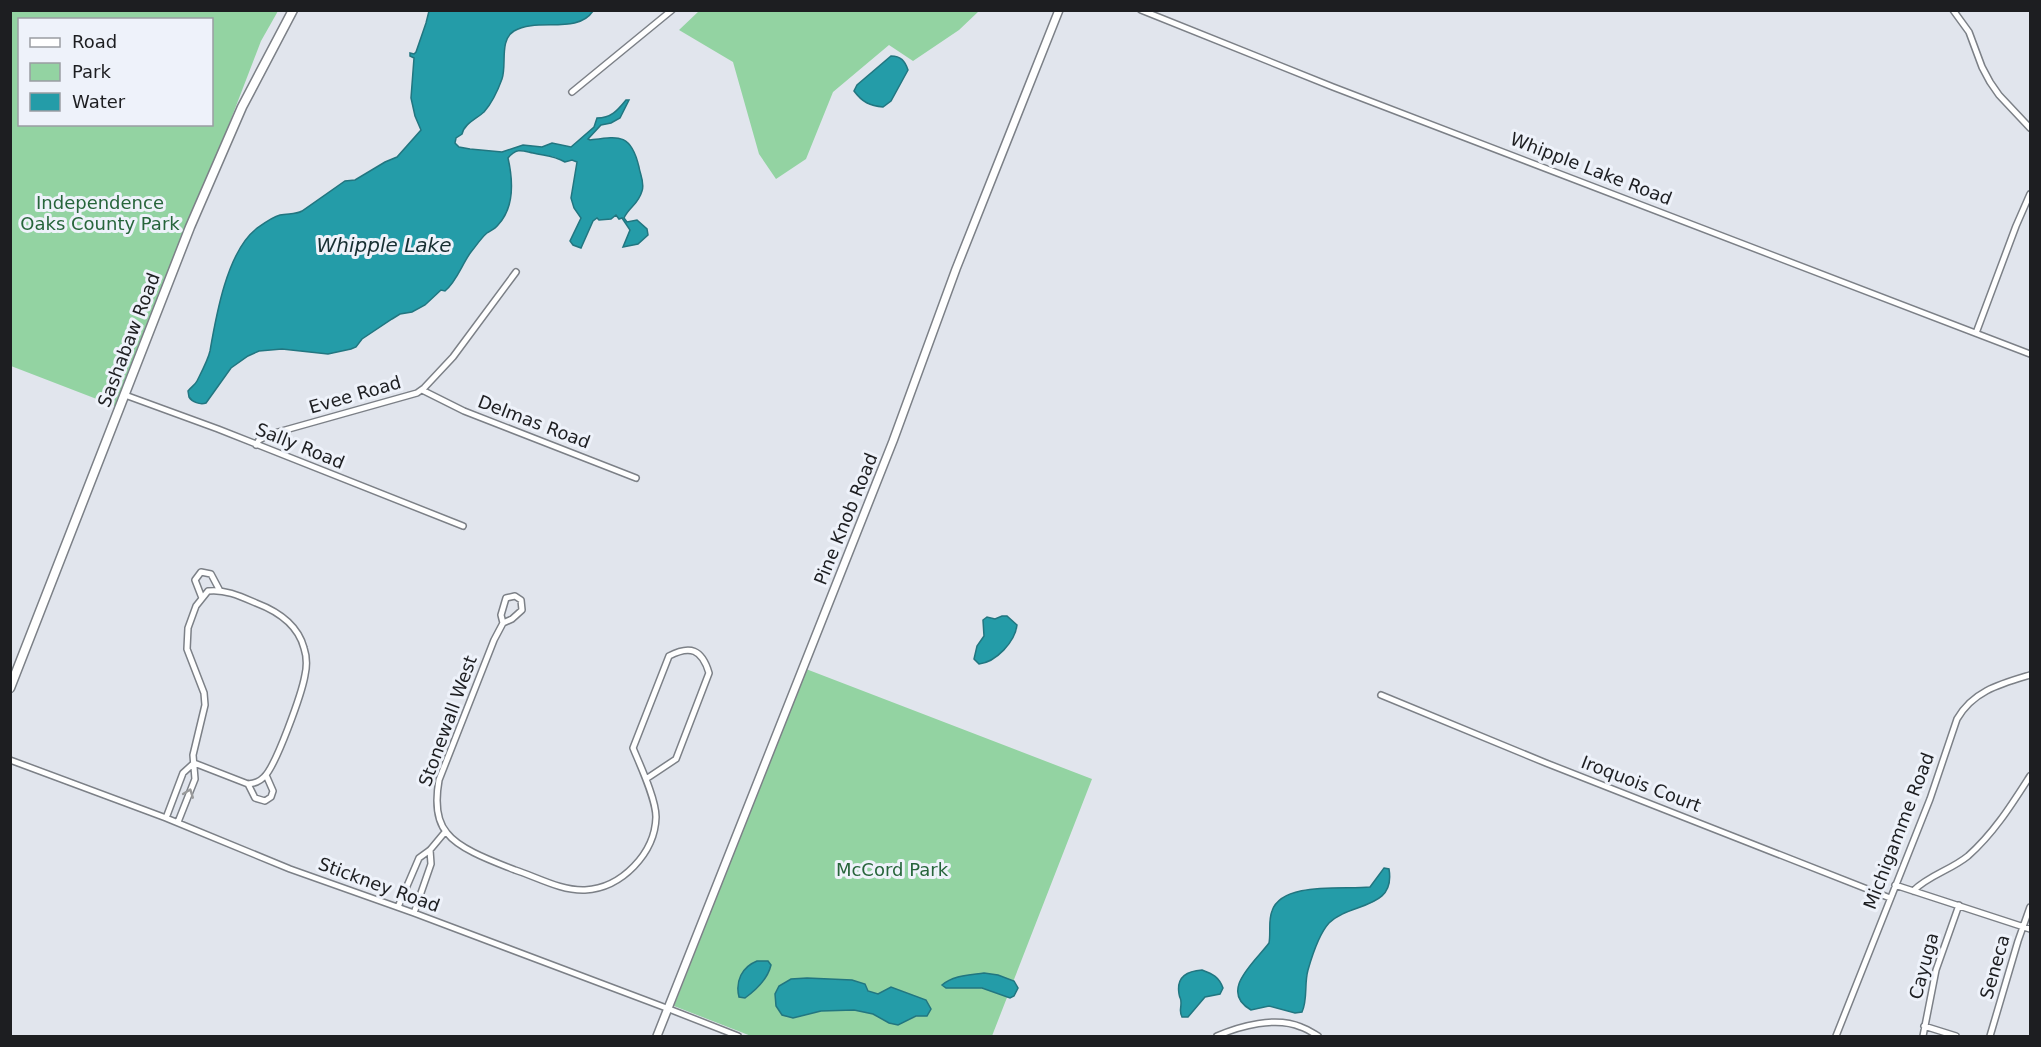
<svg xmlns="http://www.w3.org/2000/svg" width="2041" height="1047" viewBox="0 0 2041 1047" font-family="'DejaVu Sans',sans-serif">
<rect width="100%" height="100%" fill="#e1e5ed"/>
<path fill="#93d3a2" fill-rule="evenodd" d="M 10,11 L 278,11 L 261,41 L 120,408 L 11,366 ZM 20,20 L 212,20 L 212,124 L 20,124 Z
M 699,11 L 699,10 L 979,11 L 959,30 L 913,61 L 889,45 L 833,92 L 806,159 L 776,179 L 759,154 L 733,62 L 679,30 Z
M 806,669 L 1092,779 L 992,1036 L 751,1036 L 674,1006 Z"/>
<path fill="#249ca8" stroke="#227680" stroke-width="1.5" d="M 429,11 L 593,11 C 577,35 537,17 514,31 C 499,40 507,65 502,79 C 498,90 492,103 484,112 C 476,119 464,124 462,134 L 456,138 L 455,143 L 459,147 L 470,149 L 502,152 L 523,145 L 542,147 L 552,143 L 571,147 L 594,127 L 597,118 C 611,118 617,111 626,100 L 629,100 L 620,118 L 611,123 L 601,125 L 588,139 L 590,140 C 619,136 631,133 639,167 C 640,174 645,183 642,191 C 638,205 629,207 624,218 L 627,222 L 637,220 L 647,229 L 648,235 L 638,244 L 623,247 L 630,230 L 622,218 L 619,219 L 616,215 L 611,219 L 599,220 L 597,218 L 593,221 L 581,248 L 573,245 L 570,241 L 581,218 L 574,208 L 571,198 L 577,162 L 572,160 L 565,162 C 553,155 546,156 533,153 C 523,151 517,147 508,158 C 513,180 515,207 498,225 C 495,229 490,231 487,233 C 481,238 476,246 471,252 C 462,264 457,281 445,291 L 441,290 L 425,305 L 412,312 L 400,314 L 392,319 L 362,339 L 356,347 L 351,349 L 328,354 L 282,349 L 259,351 L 248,356 L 231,368 L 206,403 C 200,405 192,402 189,397 L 188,391 C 191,387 195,385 197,381 C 201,373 208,360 210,351 C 216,316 227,252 256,229 C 263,224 272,217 280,215 C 288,213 295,215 302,211 L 345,181 L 355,180 L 385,162 L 397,157 L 421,130 L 415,116 L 411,98 L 414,58 L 410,56 L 410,53 L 414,54 L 416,52 L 426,23 Z
M 891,56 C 901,56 905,61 908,70 L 891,101 L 883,107 C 870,106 862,102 854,91 L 857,85 Z
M 1002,616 L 1007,616 L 1017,625 C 1015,642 996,662 979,664 L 974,659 L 977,646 L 984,636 L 983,620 L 987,617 L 995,619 Z
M 1384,868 L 1389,869 C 1396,910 1350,902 1329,923 C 1319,934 1312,956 1308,970 C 1304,984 1308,999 1302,1012 L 1295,1013 L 1269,1006 L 1251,1010 C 1218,991 1255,962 1269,943 C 1271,932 1268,921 1272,911 C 1282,881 1345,890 1370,887 Z
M 757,961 L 768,961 L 771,965 C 768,978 756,990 745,998 L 739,997 C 735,981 742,967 757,961 Z
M 1202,970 C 1213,974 1219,977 1223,988 L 1220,994 L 1205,997 L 1188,1017 L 1182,1017 C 1179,1011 1181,1010 1181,1003 C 1181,997 1180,1000 1179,994 C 1176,976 1188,971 1202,970 Z
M 984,973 L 998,975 L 1014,981 L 1018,988 L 1014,996 L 1010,998 L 982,988 L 946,988 L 942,985 C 953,975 970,975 984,973 Z
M 807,978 L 852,980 L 865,984 L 868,991 L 878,994 L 891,987 L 926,1000 L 931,1009 L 927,1016 L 916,1016 L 898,1025 L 889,1023 L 873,1014 L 854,1010 L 821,1011 L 793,1018 L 782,1015 L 776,1006 L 775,994 L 779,986 L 791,979 Z"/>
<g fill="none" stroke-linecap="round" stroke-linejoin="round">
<defs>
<path id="minor" d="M 1141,10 L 1333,87 L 2030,354
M 1953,10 L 1969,32 L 1982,67 L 1990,82 L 1999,95 L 2030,128
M 572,92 L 672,10
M 1976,333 L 2016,226 L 2030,194
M 422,390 L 464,411 L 636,478
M 125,395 L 218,429 L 463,526
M 256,445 L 259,440 L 271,434 L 417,393 L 424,388 L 453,357 L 516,272
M 515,596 L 521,600 L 522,610 L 512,619 L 503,623 L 501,615 L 506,598 Z
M 202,598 L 195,580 L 201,572 L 211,574 L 220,591
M 503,623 L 494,640 L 439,780 C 436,797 435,819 447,833 C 460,850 495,862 515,870 C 537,877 561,891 585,890 C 622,888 655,853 656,817 C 656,799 640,765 633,748 L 669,656 C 690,645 702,649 709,673 L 676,759 L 646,779
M 1381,695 L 1546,763 L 1890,898
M 10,760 L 166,818 L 290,869 L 414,913 L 669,1009 L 738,1036
M 248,784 L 255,798 L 265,801 L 271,797 L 273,791 L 266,775
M 166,818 L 183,773 L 194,763
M 178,822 L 195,779 L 193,755 L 205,705 L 204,693 L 187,649 L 188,628 L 196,606 L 208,591 C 225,589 240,596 256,603 C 277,611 298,625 304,648 C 307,657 307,666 305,675 C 302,693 276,766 264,777 C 259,782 255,783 248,784 L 194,763
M 1895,885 L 2030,929
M 1913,891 C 1929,875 1951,870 1968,856 C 1994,833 2012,804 2030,776
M 398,907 L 419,858 L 430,850 L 445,832
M 414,913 L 431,864 L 430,850
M 1924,1026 L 1956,1036
M 1217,1036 C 1240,1026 1276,1016 1301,1027 C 1307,1029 1313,1033 1318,1036
M 1836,1036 L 1930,799 L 1957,719 C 1973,691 2000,684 2030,675
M 1923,1036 L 1936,970 L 1959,905
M 1990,1036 L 2018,941 L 2030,907"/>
<path id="tertiary" d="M 657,1036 L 893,441 L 956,269 L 1059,10"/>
<path id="secondary" d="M 10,688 L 190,227 L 242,107 L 293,10"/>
</defs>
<use href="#minor" stroke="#7c8087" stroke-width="8"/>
<use href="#tertiary" stroke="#7c8087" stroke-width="10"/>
<use href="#secondary" stroke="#7c8087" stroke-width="11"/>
<use href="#minor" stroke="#fff" stroke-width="5"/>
<use href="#tertiary" stroke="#fff" stroke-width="7"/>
<use href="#secondary" stroke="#fff" stroke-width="8"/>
</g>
<defs><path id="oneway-chevron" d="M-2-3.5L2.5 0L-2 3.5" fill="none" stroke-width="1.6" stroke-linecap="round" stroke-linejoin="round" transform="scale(1.5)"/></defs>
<use stroke="#999a9b" href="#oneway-chevron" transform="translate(189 793) rotate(-69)"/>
<g text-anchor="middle" stroke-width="6" stroke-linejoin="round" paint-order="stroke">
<g font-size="18" fill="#1d1e21" stroke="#eef2fa">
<text transform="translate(1591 169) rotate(21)" y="6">Whipple Lake Road</text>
<text transform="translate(129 340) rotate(-69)" y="6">Sashabaw Road</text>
<text transform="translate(355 395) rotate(-16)" y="6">Evee Road</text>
<text transform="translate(534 422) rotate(21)" y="6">Delmas Road</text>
<text transform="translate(300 446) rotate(22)" y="6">Sally Road</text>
<text transform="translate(846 519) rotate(-68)" y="6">Pine Knob Road</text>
<text transform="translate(448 721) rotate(-70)" y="6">Stonewall West</text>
<text transform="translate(1641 784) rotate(21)" y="6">Iroquois Court</text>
<text transform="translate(1899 831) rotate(-69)" y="6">Michigamme Road</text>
<text transform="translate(379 885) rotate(20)" y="6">Stickney Road</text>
<text transform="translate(1924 966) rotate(-75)" y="6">Cayuga</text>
<text transform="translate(1995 967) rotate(-74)" y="6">Seneca</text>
</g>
<g font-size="18" fill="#27653b" stroke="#eef2fa">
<text x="100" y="209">Independence<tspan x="100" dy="21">Oaks County Park</tspan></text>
<text x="892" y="876">McCord Park</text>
</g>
<g font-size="20" font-style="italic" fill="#172f32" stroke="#eef2fa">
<text x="384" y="252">Whipple Lake</text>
</g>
</g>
<rect width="2041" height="1047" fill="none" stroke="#1d1e21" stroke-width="24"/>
<rect x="18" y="18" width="195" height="108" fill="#eef2fa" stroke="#9a9da3" stroke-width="1.5"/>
<rect x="30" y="38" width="30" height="9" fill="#ffffff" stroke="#9a9da3" stroke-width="1.5"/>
<text x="72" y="48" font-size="18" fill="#1d1e21">Road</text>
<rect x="30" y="63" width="30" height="18" fill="#93d3a2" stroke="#9a9da3" stroke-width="1.5"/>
<text x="72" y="78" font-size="18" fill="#1d1e21">Park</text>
<rect x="30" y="93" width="30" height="18" fill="#249ca8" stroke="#9a9da3" stroke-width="1.5"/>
<text x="72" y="108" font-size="18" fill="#1d1e21">Water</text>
</svg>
